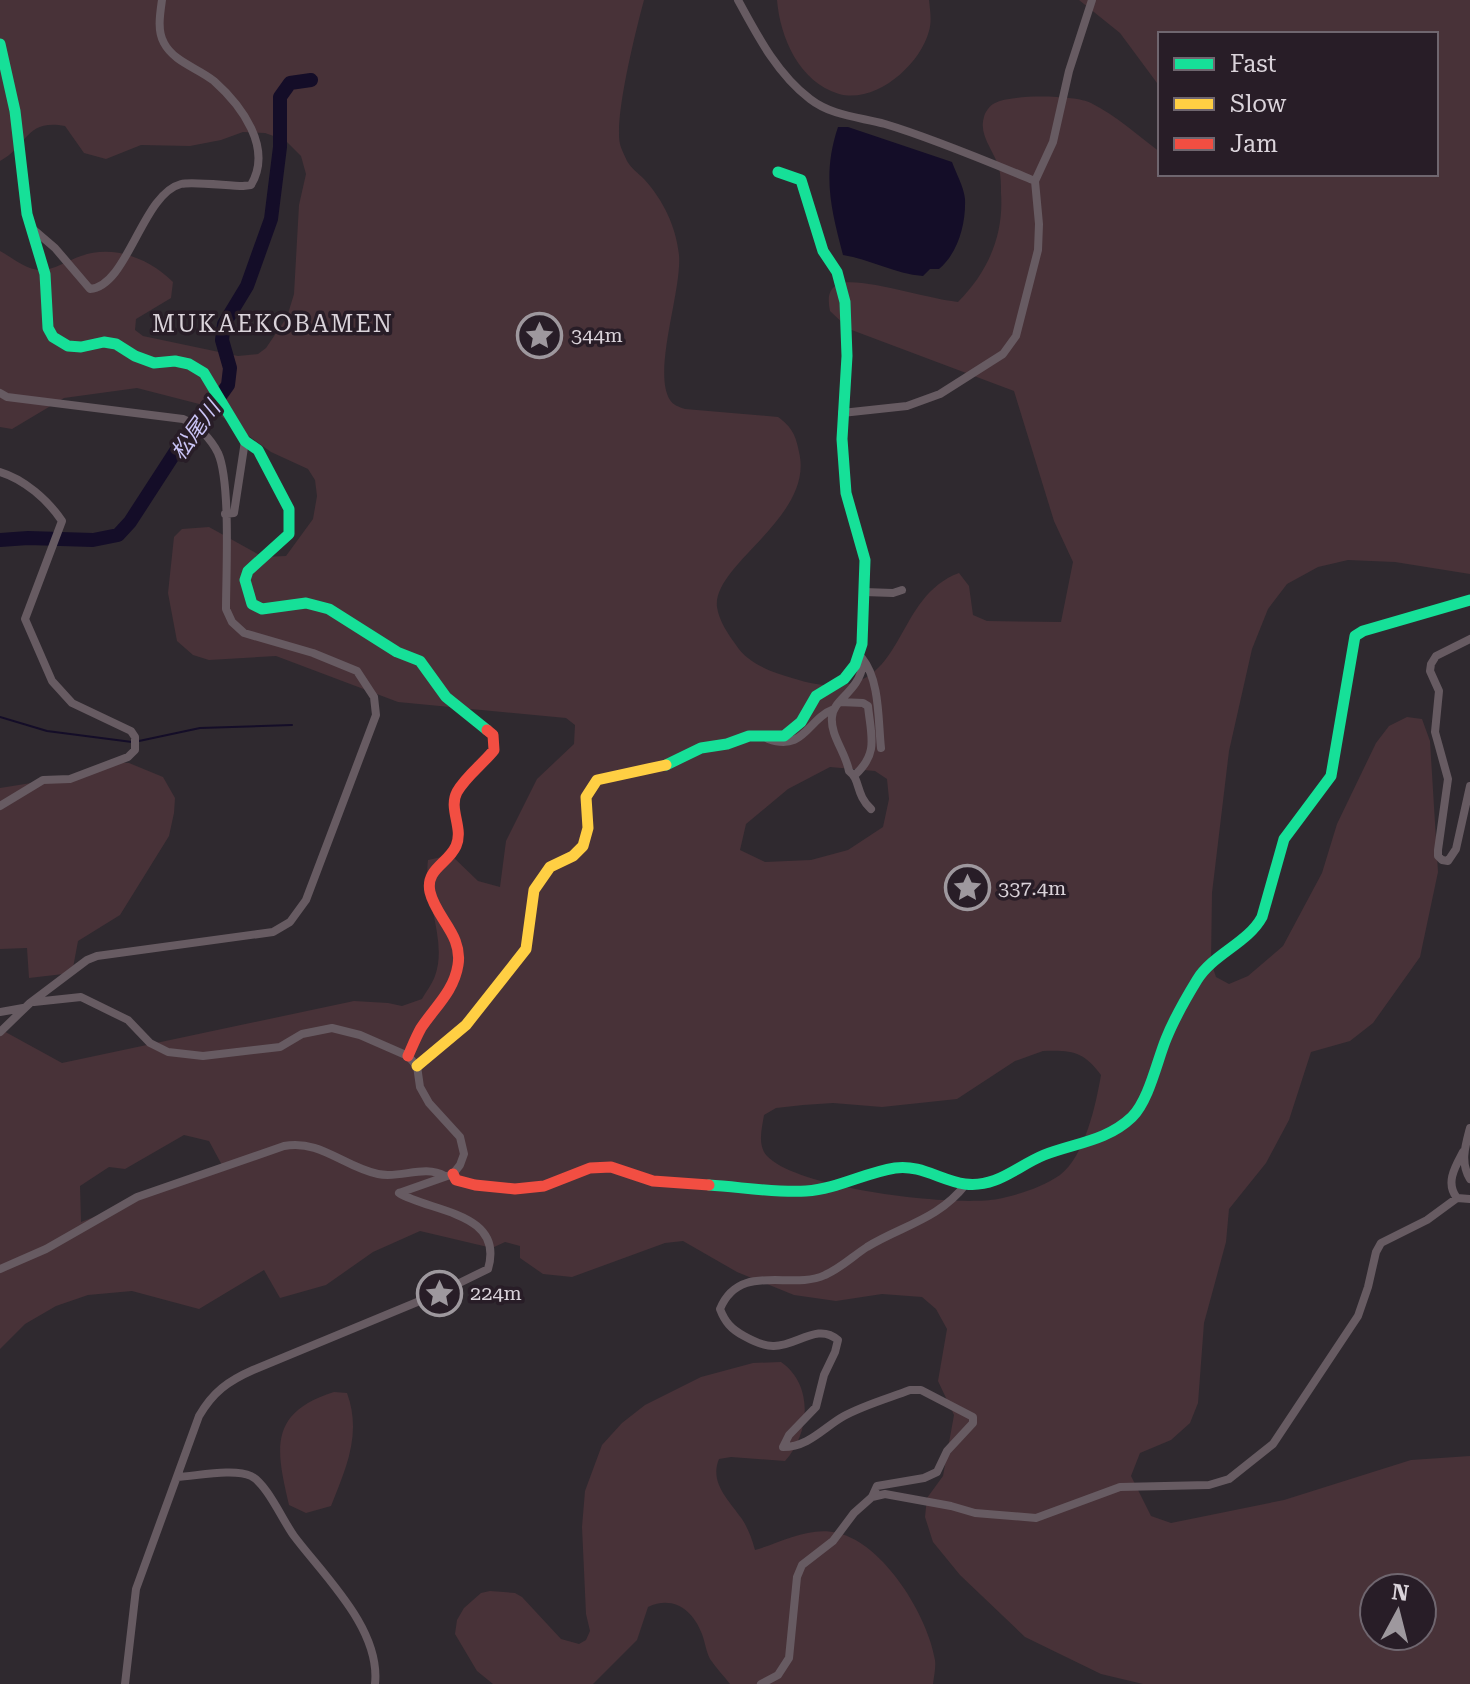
<svg xmlns="http://www.w3.org/2000/svg" width="1470" height="1684" viewBox="0 0 1470 1684" font-family="'Roboto Serif','Noto Sans JP',serif">
<rect width="100%" height="100%" fill="#2f292f"/>
<path fill="#483238" fill-rule="evenodd" d="M 0,0 L 644,0 C 636,30 614,117 620,144 C 621,149 625,156 627,161 C 631,168 638,173 644,179 C 663,200 676,226 679,255 C 682,291 652,372 670,400 C 673,405 679,407 685,409 L 778,417 C 792,427 796,436 799,452 C 815,517 712,564 717,607 C 719,621 728,634 736,645 C 748,664 772,672 792,678 C 911,716 885,600 959,573 L 969,586 L 973,615 L 987,621 L 1061,622 L 1073,562 L 1054,521 L 1014,391 L 849,329 L 830,311 C 828,300 827,289 839,284 C 859,276 931,300 958,302 C 988,272 1004,235 1001,193 C 1001,185 1001,176 999,168 C 995,152 978,135 984,117 C 985,112 990,105 995,103 C 1011,94 1075,95 1091,103 C 1117,116 1137,135 1160,152 L 1160,174 L 1436,174 L 1436,34 L 1160,34 L 1160,87 L 1120,33 L 1079,0 L 1470,0 L 1470,574 L 1395,562 L 1348,560 L 1318,567 L 1287,584 L 1268,609 L 1252,649 L 1229,751 L 1212,893 L 1211,962 L 1216,977 L 1229,984 L 1248,976 L 1283,946 L 1322,873 L 1337,824 L 1376,743 L 1389,726 L 1407,717 L 1422,719 L 1430,741 L 1438,872 L 1420,957 L 1373,1023 L 1350,1041 L 1311,1052 L 1289,1120 L 1266,1163 L 1229,1209 L 1226,1242 L 1204,1323 L 1198,1403 L 1190,1423 L 1171,1440 L 1140,1453 L 1131,1476 L 1151,1516 L 1171,1523 L 1284,1500 L 1411,1460 L 1470,1456 L 1470,1684 L 1143,1684 L 1101,1674 L 1025,1637 L 960,1575 L 933,1542 L 925,1517 L 927,1498 L 943,1476 L 954,1415 L 938,1381 L 947,1329 L 936,1309 L 922,1297 L 882,1294 L 836,1301 L 794,1295 L 737,1272 L 683,1241 L 665,1243 L 572,1277 L 543,1274 L 520,1258 L 520,1246 L 505,1242 L 492,1248 L 420,1231 L 373,1252 L 326,1285 L 280,1298 L 264,1270 L 199,1309 L 132,1291 L 88,1295 L 56,1306 L 25,1324 L 0,1349 L 0,1029 L 62,1063 L 354,1001 L 388,1003 L 402,1006 L 422,999 C 426,992 432,984 435,976 C 448,940 423,898 428,860 L 451,855 L 478,881 L 500,887 L 506,841 L 537,779 L 574,744 L 575,725 L 566,718 L 398,702 L 276,656 L 209,660 L 193,655 L 177,641 L 168,593 L 174,537 L 182,529 L 209,527 L 263,557 L 286,556 L 313,519 L 317,496 L 315,480 L 308,469 L 271,452 L 207,406 L 137,388 L 64,398 L 12,429 L 0,427 L 0,251 C 11,257 27,270 40,270 C 55,270 68,260 81,256 C 114,244 150,259 173,282 L 171,298 L 136,319 L 135,330 L 143,336 L 238,356 L 258,354 L 266,348 L 287,317 L 294,294 L 299,205 L 306,174 L 301,156 L 285,140 L 265,133 L 243,132 L 221,140 L 190,146 L 141,145 L 106,159 L 84,153 L 65,126 C 24,119 29,146 0,161 ZM 830,767 L 875,771 L 887,779 L 889,799 L 883,827 L 848,850 L 811,860 L 765,862 L 740,850 L 746,824 L 788,789 ZM 1043,1051 C 1072,1050 1083,1051 1101,1075 C 1096,1104 1085,1156 1060,1175 C 1043,1187 1018,1195 998,1199 C 953,1207 798,1189 767,1156 C 757,1145 762,1128 764,1115 L 776,1108 L 803,1105 L 833,1103 L 882,1107 L 957,1099 L 1015,1061 ZM 184,1135 L 209,1141 L 223,1167 L 81,1222 L 80,1186 L 109,1167 L 125,1169 ZM 1374,1588 L 1422,1588 L 1422,1636 L 1374,1636 Z
M 777,0 L 929,0 C 930,10 932,21 929,31 C 920,65 876,104 839,94 C 799,82 780,37 777,0 Z
M 110,762 L 129,763 L 163,777 L 175,798 L 174,813 L 169,836 L 120,915 L 78,941 L 72,973 L 29,978 L 27,948 L 0,949 L 0,788 L 69,777 Z
M 781,1362 C 814,1385 810,1433 785,1461 L 731,1457 L 719,1459 C 709,1483 729,1500 742,1519 C 748,1528 752,1539 755,1550 C 783,1542 809,1526 838,1533 C 884,1544 928,1616 935,1660 C 936,1667 934,1676 933,1684 L 730,1684 C 724,1676 716,1668 710,1659 C 706,1651 705,1642 702,1634 C 693,1610 673,1595 648,1607 L 637,1640 L 593,1684 L 493,1684 L 477,1671 L 455,1634 L 457,1620 L 464,1608 L 481,1593 L 490,1591 L 515,1593 L 522,1597 L 561,1639 L 579,1644 L 586,1640 L 590,1631 L 586,1614 L 582,1527 L 585,1491 L 602,1445 L 622,1423 L 645,1405 L 701,1377 L 753,1363 Z
M 334,1392 L 347,1393 C 362,1434 346,1468 331,1506 L 306,1513 L 289,1505 C 276,1449 268,1413 334,1392 Z"/>
<path fill="#140d28" d="M 838,127 L 848,127 L 952,162 C 956,173 964,187 965,199 C 966,224 958,253 939,269 L 930,269 L 923,276 C 895,274 870,259 843,255 C 831,209 822,175 838,127 Z"/>
<g fill="none" stroke-linecap="round" stroke-linejoin="round">
<path stroke="#140d28" stroke-width="2" d="M 0,717 L 47,731 L 132,742
M 139,741 L 200,728 L 292,725"/>
<path stroke="#140d28" stroke-width="14" d="M 0,540 L 28,538 L 93,540 L 118,535 L 130,522 L 176,451 L 203,420 L 228,385 L 230,368 L 222,340 L 224,324 L 247,286 L 271,219 L 280,147 L 280,97 L 290,83 L 311,80"/>
<path stroke="#675b62" stroke-width="8" d="M 738,0 C 757,35 777,74 810,99 C 832,116 859,117 885,124 C 932,138 989,162 1035,181
M 34,230 L 55,248 L 90,289 C 128,286 142,194 181,184 C 192,181 229,186 243,186 L 251,185 C 273,148 242,106 214,81 C 198,68 174,62 164,43 C 157,31 160,14 162,0
M 0,393 L 7,397 L 183,419 C 198,425 211,439 218,453 C 231,482 226,574 226,609 L 232,622 L 244,633 L 313,653 L 357,671 L 374,697 L 376,715 L 306,900 L 290,922 L 273,932 L 97,956 L 87,960 L 30,1003 L 0,1032
M 842,413 L 907,406 L 940,394 L 1003,354 L 1016,336 L 1038,250 L 1039,224 L 1035,181 L 1053,142 L 1069,71 L 1092,0
M 0,472 C 24,479 48,500 62,521 L 25,619 L 52,681 L 72,703 L 131,731 L 135,737 L 135,750 L 128,757 L 70,779 L 43,780 L 0,806
M 225,514 L 234,513 L 245,441
M 864,592 L 893,593 L 902,590
M 1470,639 L 1436,656 L 1431,664 L 1430,671 L 1439,691 L 1435,732 L 1448,779 L 1438,850 L 1438,856 L 1442,860 L 1448,861 L 1456,849 L 1470,786
M 858,656 L 863,664 C 859,692 833,699 832,717 C 830,735 846,753 849,771 C 861,780 855,794 871,809
M 862,658 C 880,680 878,720 881,748
M 840,702 L 863,703 L 868,706 C 871,736 879,753 855,775
M 768,739 C 805,752 807,719 834,709
M 34,1002 L 81,997 L 128,1020 L 150,1043 L 168,1052 L 203,1056 L 280,1047 L 302,1034 L 332,1028 L 360,1035 L 408,1056 L 417,1066 L 420,1087 L 429,1103 L 460,1137 L 464,1154 L 460,1165 L 453,1174 L 399,1193
M 0,1012 L 23,1008
M 1470,1128 C 1465,1147 1460,1162 1470,1179
M 1463,1152 C 1455,1167 1445,1183 1457,1198 L 1470,1199
M 0,1269 L 46,1249 L 137,1197 L 284,1146 C 320,1139 344,1167 378,1174 C 401,1179 424,1164 445,1176
M 177,1477 C 197,1476 234,1468 251,1476 C 267,1484 283,1521 294,1536 C 324,1576 381,1629 375,1684
M 872,1497 L 885,1494 L 951,1506 L 975,1513 L 1036,1518 L 1120,1487 L 1209,1485 L 1229,1479 L 1273,1444 L 1358,1316 L 1368,1287 L 1376,1252 L 1381,1243 L 1427,1220 L 1457,1198
M 125,1684 L 136,1589 L 199,1416 C 213,1392 228,1381 253,1370 L 439,1293 L 488,1269 C 505,1212 430,1212 399,1193
M 761,1684 L 778,1675 L 789,1658 L 797,1577 L 802,1565 L 833,1541 L 854,1513 L 872,1497 L 877,1486 L 924,1478 L 937,1472 L 947,1451 L 973,1423 L 973,1417 L 921,1390 L 910,1390 C 889,1398 864,1405 844,1416 C 824,1427 809,1447 783,1447 L 789,1435 L 816,1407 L 824,1375 L 835,1352 L 838,1340 C 817,1322 796,1347 773,1346 C 763,1346 753,1341 744,1336 C 731,1329 725,1322 720,1309 C 740,1261 791,1291 825,1275 C 841,1268 853,1256 867,1247 C 903,1225 938,1220 966,1184"/>
<path stroke="#16e098" stroke-width="11" d="M 0,44 L 15,111 L 27,214 L 45,274 L 48,328 L 53,337 L 68,346 L 81,347 L 104,342 L 116,344 L 135,356 L 154,363 L 175,361 L 189,364 L 204,373 L 245,441 L 258,450 L 289,509 L 289,534 L 248,571 L 245,580 L 252,604 L 262,609 L 306,603 L 329,609 L 397,652 L 420,661 L 446,697 L 487,730
M 666,765 L 701,748 L 727,744 L 749,736 L 784,736 L 801,722 L 816,696 L 844,679 L 855,665 L 862,644 L 865,560 L 846,493 L 842,439 L 847,356 L 845,302 L 837,272 L 823,251 L 801,180 L 778,172
M 709,1185 C 741,1187 775,1193 806,1191 C 837,1189 864,1173 895,1168 C 920,1164 942,1181 965,1184 C 997,1188 1017,1166 1044,1155 C 1075,1143 1107,1141 1132,1117 C 1149,1100 1157,1061 1166,1039 C 1174,1019 1186,998 1197,980 C 1213,954 1248,943 1262,917 L 1284,839 L 1331,776 L 1355,636 L 1363,631 L 1470,600"/>
<path stroke="#ffcf43" stroke-width="11" d="M 417,1066 L 466,1025 L 526,949 L 534,890 L 550,867 L 573,856 L 583,846 L 588,828 L 586,797 L 597,780 L 666,765"/>
<path stroke="#f24e42" stroke-width="11" d="M 408,1056 C 412,1047 416,1037 421,1028 C 435,1007 454,991 458,965 C 463,935 436,918 430,892 C 425,869 448,864 456,846 C 464,828 448,809 457,792 C 466,776 483,764 494,750 L 493,735 L 487,730
M 453,1174 L 456,1180 L 475,1185 L 515,1189 L 544,1186 L 590,1168 L 611,1167 L 653,1181 L 709,1185"/>
</g>
<defs>
<symbol id="sight-ring" viewBox="-11 -11 22 22"><circle r="9.5" fill="#281d27" stroke="#9e989e" stroke-width="1.5"/><path d="M0-6L1.8-2.2L6-1.7L2.9 1.2L3.7 5.4L0 3.3L-3.7 5.4L-2.9 1.2L-6-1.7L-1.8-2.2Z" fill="#9e989e"/></symbol>
</defs>
<g fill-rule="evenodd">
<use href="#sight-ring" x="514" y="310" width="51" height="51"/>
<use href="#sight-ring" x="942" y="862" width="51" height="51"/>
<use href="#sight-ring" x="414" y="1268" width="51" height="51"/>
</g>
<g text-anchor="middle" stroke-width="7" stroke-linejoin="round" paint-order="stroke">
<g font-size="20" fill="#dad3da" stroke="#281d27" text-anchor="start">
<text x="571" y="342">344m</text>
<text x="998" y="895">337.4m</text>
<text x="470" y="1300">224m</text>
</g>
<g font-size="22" font-style="italic" fill="#cac4f6" stroke="#281d27">
<text transform="translate(195 430) rotate(-54)" y="8">松尾川</text>
</g>
<g font-size="24" letter-spacing="2" fill="#dad3da" stroke="#281d27">
<text x="273" y="332">MUKAEKOBAMEN</text>
</g>
</g>
<rect x="1158" y="32" width="280" height="144" fill="#281d27" stroke="#6f666f" stroke-width="2"/>
<rect x="1174" y="58" width="40" height="12" fill="#16e098" stroke="#6f666f" stroke-width="2"/>
<text x="1230" y="72" font-size="24" fill="#dad3da">Fast</text>
<rect x="1174" y="98" width="40" height="12" fill="#ffcf43" stroke="#6f666f" stroke-width="2"/>
<text x="1230" y="112" font-size="24" fill="#dad3da">Slow</text>
<rect x="1174" y="138" width="40" height="12" fill="#f24e42" stroke="#6f666f" stroke-width="2"/>
<text x="1230" y="152" font-size="24" fill="#dad3da">Jam</text>
<g transform="translate(1398 1612) rotate(7)"><circle r="38" fill="#281d27" stroke="#6f666f" stroke-width="2"/>
<path d="M0-6L14 30L0 20L-14 30Z" fill="#9e989e"/>
<text y="-12" font-size="22" font-weight="bold" text-anchor="middle" fill="#dad3da">N</text>
</g>
</svg>
